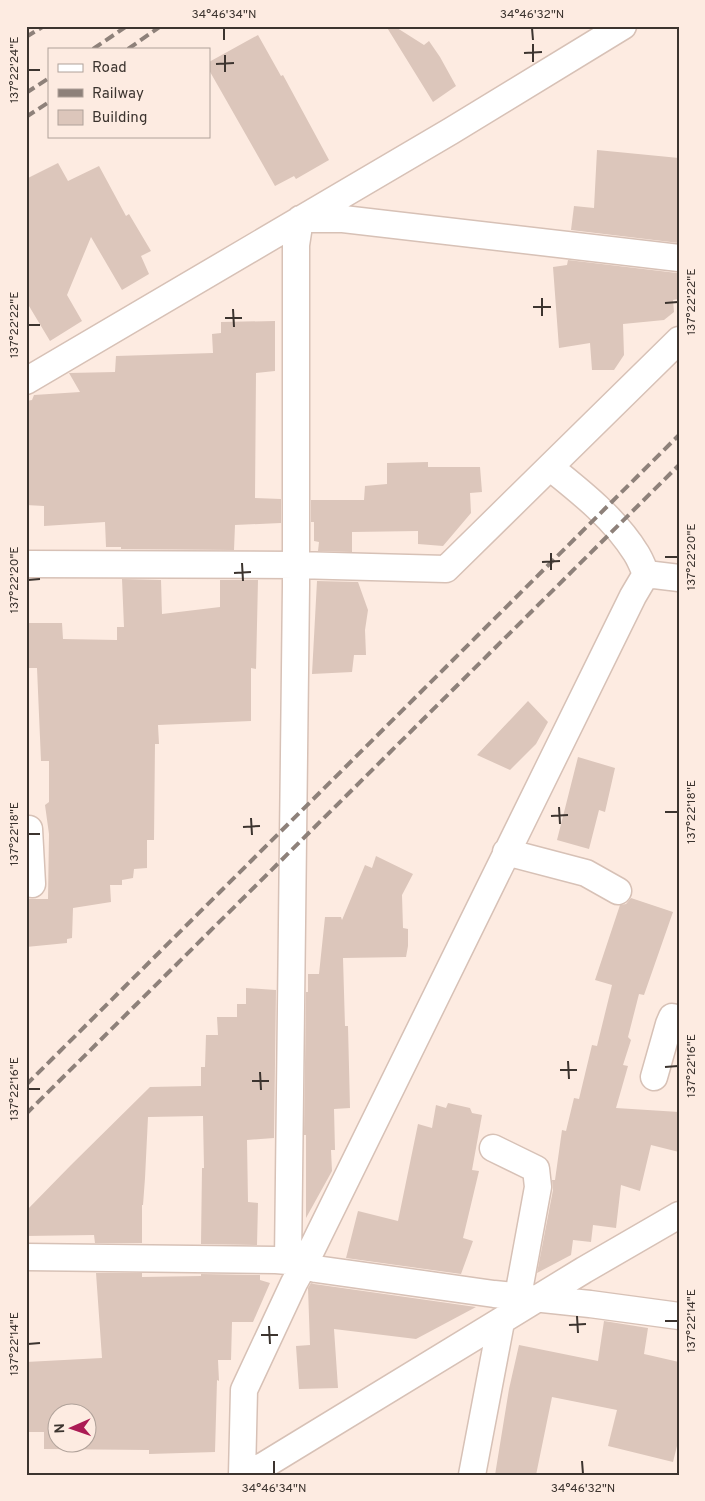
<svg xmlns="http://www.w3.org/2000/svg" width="705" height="1501" viewBox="0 0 705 1501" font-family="Overpass,sans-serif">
<rect width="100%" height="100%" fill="#fdebe1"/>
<path fill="#dcc6bb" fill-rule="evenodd" d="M 386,26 L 394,26 L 424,45 L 429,41 L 440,57 L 456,86 L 433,102 Z
M 258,35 L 281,76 L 283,75 L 329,160 L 296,179 L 294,176 L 275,186 L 209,70 L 209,62 Z
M 597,150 L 679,158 L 679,243 L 571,230 L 574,206 L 594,208 Z
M 58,163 L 68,181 L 99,166 L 126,216 L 129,214 L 151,251 L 141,256 L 149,274 L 122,290 L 91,237 L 67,295 L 82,321 L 50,341 L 26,301 L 26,179 Z
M 568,260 L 677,273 L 679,299 L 673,300 L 674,312 L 664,320 L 623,324 L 624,355 L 614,370 L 592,370 L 590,343 L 559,348 L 553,267 L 567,265 Z
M 275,321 L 275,371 L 256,373 L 255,498 L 281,499 L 281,523 L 235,525 L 234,550 L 121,549 L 121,547 L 106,547 L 105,522 L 44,526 L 44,506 L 26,505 L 26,401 L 32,400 L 34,395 L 80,392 L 69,373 L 115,372 L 116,356 L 213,353 L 212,334 L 221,333 L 221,322 Z
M 428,462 L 428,467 L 480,467 L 482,492 L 470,493 L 471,513 L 443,546 L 418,544 L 418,531 L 352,532 L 352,552 L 318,551 L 319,542 L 314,541 L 314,522 L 311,522 L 311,500 L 364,500 L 365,486 L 387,484 L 387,463 Z
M 122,579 L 161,580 L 162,614 L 220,607 L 220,580 L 258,580 L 256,669 L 251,668 L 251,721 L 158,725 L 159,744 L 155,744 L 154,840 L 147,840 L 147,868 L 134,869 L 133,878 L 122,880 L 122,885 L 110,885 L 111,902 L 73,908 L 72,938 L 67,939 L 67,943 L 26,947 L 27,899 L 48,899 L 49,834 L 45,805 L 49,802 L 49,761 L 41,761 L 37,668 L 26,668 L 26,623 L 62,623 L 63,639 L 117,640 L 117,627 L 124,627 Z
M 317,581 L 358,582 L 368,610 L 365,630 L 366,655 L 354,655 L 352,672 L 312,674 Z
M 528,701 L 548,722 L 536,744 L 510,770 L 477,755 Z
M 578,757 L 615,768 L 605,812 L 599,810 L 589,849 L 557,840 Z
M 376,856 L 413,874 L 402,895 L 403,928 L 408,929 L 408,946 L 406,957 L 343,958 L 345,1026 L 348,1026 L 350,1108 L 334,1109 L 335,1150 L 331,1150 L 332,1171 L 306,1218 L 306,1135 L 304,1135 L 306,992 L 308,992 L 308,974 L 319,974 L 325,917 L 341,917 L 342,920 L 365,865 L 372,868 Z
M 631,898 L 673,912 L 644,995 L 639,994 L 628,1037 L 631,1040 L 623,1065 L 628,1066 L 616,1108 L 679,1112 L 679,1152 L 651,1145 L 640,1191 L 621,1185 L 616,1228 L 593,1225 L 591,1242 L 573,1240 L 571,1255 L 537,1273 L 553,1190 L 552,1180 L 555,1180 L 562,1130 L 566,1131 L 574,1098 L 579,1099 L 592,1045 L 597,1046 L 612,985 L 595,980 L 620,905 L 626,904 Z
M 246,988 L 276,990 L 274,1138 L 247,1140 L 248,1202 L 258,1203 L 257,1245 L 201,1244 L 202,1168 L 204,1168 L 203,1116 L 148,1117 L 145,1178 L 143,1205 L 142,1205 L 142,1243 L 95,1243 L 94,1235 L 26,1236 L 26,1211 L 71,1165 L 150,1087 L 201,1086 L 201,1067 L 205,1067 L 206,1035 L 218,1035 L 217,1017 L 237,1017 L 237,1004 L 246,1004 Z
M 448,1103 L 470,1108 L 472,1113 L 482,1115 L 472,1170 L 479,1171 L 463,1238 L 473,1241 L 461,1274 L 346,1258 L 358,1211 L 398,1221 L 418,1124 L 432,1128 L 436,1105 L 446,1108 Z
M 96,1273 L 142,1273 L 142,1277 L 201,1276 L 201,1274 L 260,1275 L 260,1280 L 270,1283 L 253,1322 L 232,1322 L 231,1360 L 218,1360 L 219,1381 L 217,1380 L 215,1452 L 149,1454 L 149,1450 L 44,1449 L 44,1432 L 26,1432 L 26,1362 L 102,1358 ZM 58,1414 L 88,1414 L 88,1444 L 58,1444 Z
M 311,1283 L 314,1284 L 476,1307 L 416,1339 L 334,1329 L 338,1388 L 299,1389 L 296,1346 L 310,1345 L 308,1288 Z
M 604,1321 L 648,1328 L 644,1354 L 679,1362 L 679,1438 L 673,1462 L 608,1446 L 617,1410 L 552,1397 L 536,1475 L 495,1475 L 509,1389 L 519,1345 L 598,1361 Z"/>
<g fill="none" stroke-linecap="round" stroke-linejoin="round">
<defs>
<path id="minor" d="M 26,381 L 451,131 L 623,26
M 551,468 C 581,492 615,519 636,553 C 640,559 643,567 646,574
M 26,564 L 296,565 L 446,569 L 679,340
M 26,829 L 29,829 L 32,884
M 506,852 L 586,873 L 618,891
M 654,1077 L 669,1024 L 672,1017 L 679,1019
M 493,1148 L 536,1169 L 538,1187 L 518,1296
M 26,1257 L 276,1260 L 288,1261 L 316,1269 L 494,1294 L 590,1304 L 679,1316
M 288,1261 L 296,586 L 296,245 L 300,219 L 343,219 L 679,258
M 242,1475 L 244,1390 L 294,1283 L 304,1265 L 633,596 L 646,574 L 679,578
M 245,1475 L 263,1466 L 584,1270 L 679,1215
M 472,1475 L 501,1322"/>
</defs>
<use href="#minor" stroke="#d7c1b6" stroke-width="29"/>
<use href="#minor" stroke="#fff" stroke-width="26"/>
<path stroke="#8e817a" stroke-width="4" stroke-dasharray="10 5" stroke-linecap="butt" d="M 26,37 L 44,26
M 93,49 L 127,26
M 128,49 L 161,26
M 26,93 L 49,78
M 26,117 L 49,102
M 26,1085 L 679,435
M 26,1114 L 679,465"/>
</g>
<path fill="none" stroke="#3c342f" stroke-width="2" d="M 224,28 L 224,40M 532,28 L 533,40M 533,44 L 533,62M 524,53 L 542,52M 225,55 L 225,72M 216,64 L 234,63M 28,70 L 40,70M 542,298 L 542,316M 665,303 L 678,302M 533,307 L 551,307M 233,309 L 234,327M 225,318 L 242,318M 28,325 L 40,325M 551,553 L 551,570M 665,557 L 678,557M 542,562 L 560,561M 242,563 L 243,581M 234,573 L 251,572M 28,580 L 40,579M 559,807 L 560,824M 665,812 L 678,812M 551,816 L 568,815M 251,818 L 252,835M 243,827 L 260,826M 28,834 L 40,834M 568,1061 L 569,1079M 665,1067 L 678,1066M 560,1070 L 577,1070M 260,1072 L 261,1090M 252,1081 L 269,1081M 28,1089 L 40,1089M 577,1316 L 578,1333M 665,1321 L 678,1321M 569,1325 L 586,1324M 269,1326 L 270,1344M 261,1335 L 278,1335M 28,1344 L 40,1343M 274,1461 L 274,1474M 582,1461 L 583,1474"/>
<rect width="705" height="1501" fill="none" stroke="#fdebe1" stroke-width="55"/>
<rect x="48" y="48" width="162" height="90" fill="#fdebe1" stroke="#b0a29a"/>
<rect x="58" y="64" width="25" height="8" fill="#ffffff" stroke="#b0a29a"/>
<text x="92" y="72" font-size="15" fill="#3c342f">Road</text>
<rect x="58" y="89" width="25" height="8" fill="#8e817a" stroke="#b0a29a"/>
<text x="92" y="98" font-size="15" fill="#3c342f">Railway</text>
<rect x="58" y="110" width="25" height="15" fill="#dcc6bb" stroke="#b0a29a"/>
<text x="92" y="122" font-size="15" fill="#3c342f">Building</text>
<g transform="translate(72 1428) rotate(268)"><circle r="24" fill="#fdebe1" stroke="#b0a29a"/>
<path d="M0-4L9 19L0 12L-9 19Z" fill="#ab1b54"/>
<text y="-8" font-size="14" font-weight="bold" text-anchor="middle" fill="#3c342f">N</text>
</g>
<rect x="28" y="28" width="650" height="1446" fill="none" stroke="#3c342f" stroke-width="2"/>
<g font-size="12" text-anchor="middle" fill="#3c342f">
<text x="224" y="18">34°46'34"N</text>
<text x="532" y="18">34°46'32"N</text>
<text transform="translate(14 70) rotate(-90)" y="4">137°22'24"E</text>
<text transform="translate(691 302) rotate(-90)" y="4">137°22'22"E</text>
<text transform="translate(14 325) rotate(-90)" y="4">137°22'22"E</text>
<text transform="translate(691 557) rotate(-90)" y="4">137°22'20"E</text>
<text transform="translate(14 580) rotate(-90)" y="4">137°22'20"E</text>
<text transform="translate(691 812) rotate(-90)" y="4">137°22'18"E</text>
<text transform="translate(14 834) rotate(-90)" y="4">137°22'18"E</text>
<text transform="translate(691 1066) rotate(-90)" y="4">137°22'16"E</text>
<text transform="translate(14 1089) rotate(-90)" y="4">137°22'16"E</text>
<text transform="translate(691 1321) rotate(-90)" y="4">137°22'14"E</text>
<text transform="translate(14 1344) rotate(-90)" y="4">137°22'14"E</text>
<text x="274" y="1492">34°46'34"N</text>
<text x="583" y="1492">34°46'32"N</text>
</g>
</svg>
